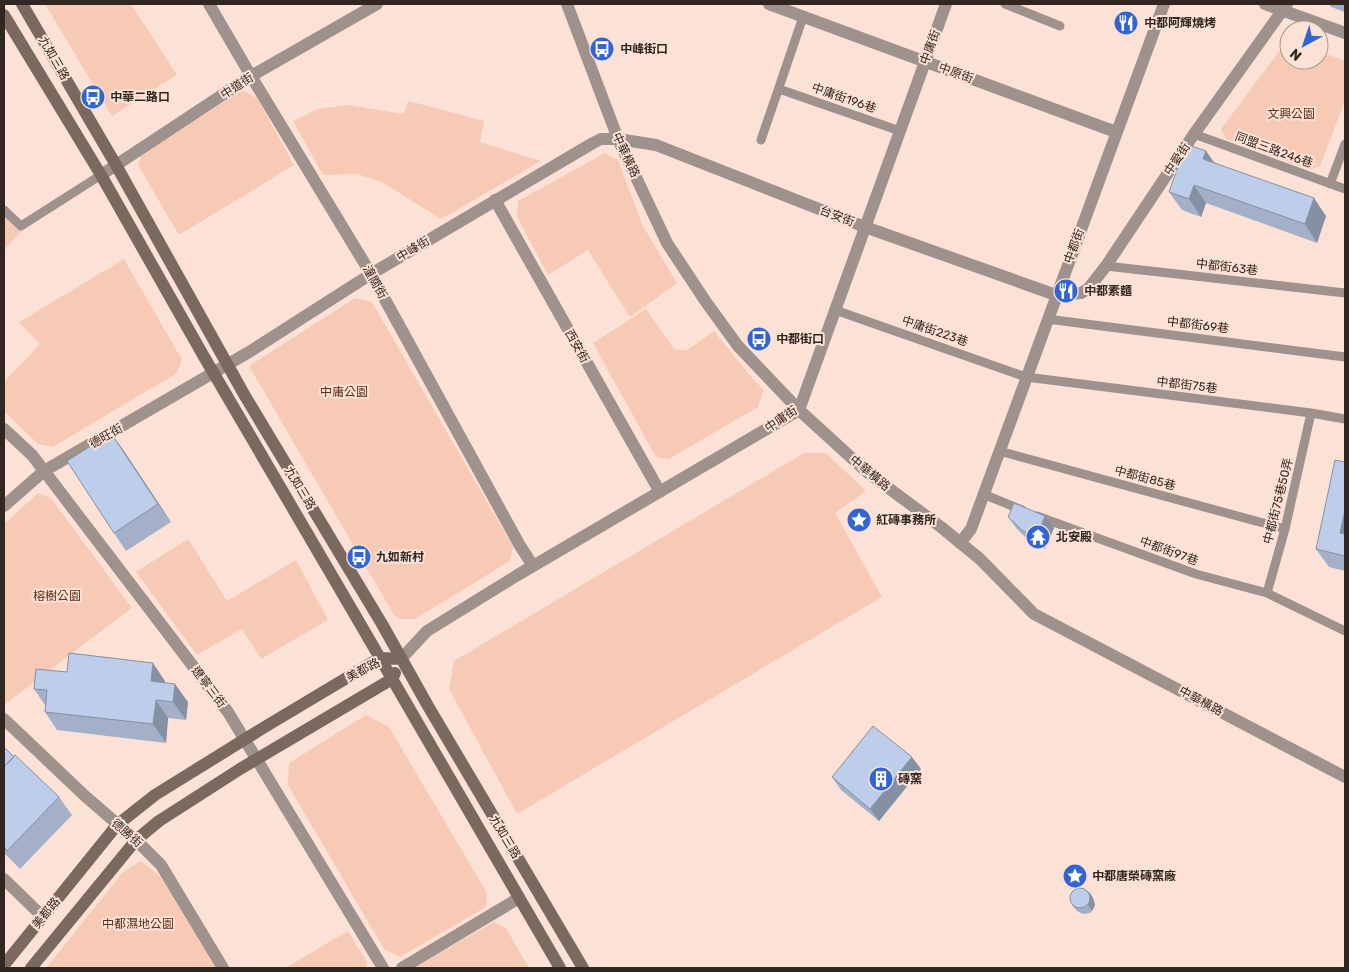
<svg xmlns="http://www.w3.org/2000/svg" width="1349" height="972" viewBox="0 0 1349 972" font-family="Rubik,'Noto Sans TC',sans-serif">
<rect width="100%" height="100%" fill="#fce2d6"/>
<path fill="#f7cab6" d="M 45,4 L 131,4 L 177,75 L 112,116 Z
M 1289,42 L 1289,60 L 1319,60 L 1319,51 L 1345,61 L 1345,101 L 1320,166 L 1310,170 L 1226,139 L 1221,129 L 1283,46 Z
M 242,90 L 257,98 L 294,165 L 179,235 L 138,165 L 142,154 Z
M 409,101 L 484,121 L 480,142 L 541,161 L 441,219 L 382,182 L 357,174 L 323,175 L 293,121 L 318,109 L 348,105 L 403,114 Z
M 605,153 L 618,160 L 643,226 L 677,283 L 630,317 L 588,250 L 548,275 L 517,217 L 518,201 Z
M 4,212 L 23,230 L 4,250 Z
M 124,259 L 182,360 L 177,373 L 53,447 L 38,444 L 4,411 L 4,382 L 40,344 L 19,322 Z
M 355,298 L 372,302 L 513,547 L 510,561 L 415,619 L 400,619 L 394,615 L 249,366 Z
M 646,309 L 674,349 L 687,350 L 714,331 L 752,378 L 764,390 L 758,407 L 669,459 L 656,457 L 593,343 Z
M 804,453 L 826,453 L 866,491 L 835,513 L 882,597 L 517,814 L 449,689 L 454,661 Z
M 38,493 L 51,498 L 132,608 L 4,705 L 4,524 Z
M 188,539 L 227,601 L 296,560 L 328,620 L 261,659 L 242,629 L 197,655 L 136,572 Z
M 366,715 L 389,727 L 487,893 L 486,907 L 400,957 L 384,949 L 288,785 L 289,763 Z
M 141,861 L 161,877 L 219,968 L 46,968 L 123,872 Z
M 494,922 L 506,928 L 529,968 L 413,968 Z
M 348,931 L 367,962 L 366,968 L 285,968 Z"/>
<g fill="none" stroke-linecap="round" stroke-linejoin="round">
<path stroke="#9f918b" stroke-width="9" d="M 1005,4 L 1060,26
M 779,89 L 900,131
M 1194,134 L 1345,189
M 761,140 L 803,17
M 1330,184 L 1345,144
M 4,210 L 21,226 L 101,175
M 1106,266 L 1345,293
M 835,310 L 1026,377 L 1311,413 L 1345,419
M 1047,319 L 1345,357
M 999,451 L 1285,529
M 983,494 L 1022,510
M 1037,516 L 1196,574 L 1267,593 L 1345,631
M 1267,593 L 1285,529 L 1311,413"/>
<path stroke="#9f918b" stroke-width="12" d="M 209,4 L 251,76 L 371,274 L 519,544 L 533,566
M 567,4 L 618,139 L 667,243 L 706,302 L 738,346 L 799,410 L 867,472 L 941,527 L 980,559 L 1034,614 L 1345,777
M 769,4 L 1116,132
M 1265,4 L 1345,33
M 101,175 L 251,76 L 377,4
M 495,200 L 660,492
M 4,429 L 32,455 L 228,712 L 383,968
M 4,506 L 44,471 L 249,352 L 371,274 L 593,143 L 601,139 L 618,139 L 656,145 L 865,227 L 1056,295 L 1081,293 L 1088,289 L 1106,266 L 1194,134 L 1287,4
M 960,543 L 971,529 L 1164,4
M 401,659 L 427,631 L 516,576 L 799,410 L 946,4
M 4,719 L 85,796 L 136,840 L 161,865 L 223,968
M 4,879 L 43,917
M 402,968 L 519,898"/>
<path stroke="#7b685f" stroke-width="12" d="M 22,4 L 116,165 L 245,396 L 382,624 L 428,706 L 583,968
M 4,15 L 101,175 L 203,355 L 362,627 L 560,968
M 4,965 L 117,825 L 155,795 L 263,728 L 380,658 L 401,659
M 31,968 L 136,840 L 159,821 L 240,769 L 392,679 L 395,673"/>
</g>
<path fill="#a3b0c8" d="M 1329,4 L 1345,4 L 1345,12 L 1331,7 Z
M 1206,151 L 1214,162 L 1326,216 L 1317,243 L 1206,203 L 1201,217 L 1182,210 L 1169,192 Z
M 111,433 L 171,522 L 126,551 L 114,533 Z
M 1345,462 L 1345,571 L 1329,567 L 1316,549 Z
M 1008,517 L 1054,528 L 1045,549 L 1032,544 L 1017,529 Z
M 165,681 L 165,682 L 188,702 L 186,720 L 168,718 L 166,743 L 57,730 L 45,712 L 45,705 L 34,689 Z
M 4,747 L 59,797 L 72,815 L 20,869 L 4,853 Z
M 921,769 L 879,821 L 841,790 L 832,777 Z
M 1089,892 L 1093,898 L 1095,905 L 1092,911 L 1090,913 L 1083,914 L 1077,911 L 1072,905 Z"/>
<path fill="#8590a3" d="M 1206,151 L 1218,169 L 1203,159 Z
M 1194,185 L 1206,203 L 1201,217 L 1189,199 Z
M 1314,198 L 1326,216 L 1317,243 L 1305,224 Z
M 111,433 L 124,451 L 171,522 L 158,504 Z
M 1345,510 L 1345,540 L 1340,533 Z
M 1045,516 L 1054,528 L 1045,549 L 1037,537 Z
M 153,663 L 165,681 L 163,699 L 151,681 Z
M 175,684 L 188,702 L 186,720 L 173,702 Z
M 156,700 L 168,718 L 166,743 L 153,724 Z
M 912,757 L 921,769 L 879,821 L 870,809 Z
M 1089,892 L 1093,898 L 1095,905 L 1092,911 L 1088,905 Z"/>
<path fill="#becde9" stroke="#8590a3" d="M 1186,144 L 1206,151 L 1203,159 L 1314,198 L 1305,224 L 1194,185 L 1189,199 L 1169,192 Z
M 111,433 L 158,504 L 114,533 L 67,461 Z
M 1335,460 L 1345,462 L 1345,510 L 1340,533 L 1345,534 L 1345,556 L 1316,549 Z
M 1014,503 L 1045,516 L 1037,537 L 1023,531 L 1008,517 Z
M 69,653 L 153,663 L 151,681 L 175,684 L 173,702 L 156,700 L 153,724 L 45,712 L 47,690 L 34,689 L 36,669 L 67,672 Z
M 873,726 L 912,757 L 870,809 L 832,777 Z
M 4,747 L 14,757 L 4,767 Z
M 15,755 L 59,797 L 7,851 L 4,847 L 4,767 Z
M1070 898a10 10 0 1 1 20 0a10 10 0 1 1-20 0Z"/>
<defs>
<symbol id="restaurant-disc" viewBox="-11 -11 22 22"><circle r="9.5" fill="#3364d3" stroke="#fce2d6"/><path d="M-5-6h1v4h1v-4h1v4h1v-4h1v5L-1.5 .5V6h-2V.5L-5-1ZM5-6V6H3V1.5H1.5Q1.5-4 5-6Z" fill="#fff"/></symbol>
<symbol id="bus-disc" viewBox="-11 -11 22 22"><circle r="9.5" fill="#3364d3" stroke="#fce2d6"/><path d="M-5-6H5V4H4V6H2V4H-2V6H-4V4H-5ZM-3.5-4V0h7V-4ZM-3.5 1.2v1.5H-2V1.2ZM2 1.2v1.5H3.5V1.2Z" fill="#fff"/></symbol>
<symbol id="sight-disc" viewBox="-11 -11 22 22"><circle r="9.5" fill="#3364d3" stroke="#fce2d6"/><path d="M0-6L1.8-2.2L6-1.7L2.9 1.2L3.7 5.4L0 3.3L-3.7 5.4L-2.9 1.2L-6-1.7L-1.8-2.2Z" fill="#fff"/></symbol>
<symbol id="temple-disc" viewBox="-11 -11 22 22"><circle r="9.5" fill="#3364d3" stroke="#fce2d6"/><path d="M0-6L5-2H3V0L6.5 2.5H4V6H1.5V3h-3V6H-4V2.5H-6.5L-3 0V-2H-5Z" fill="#fff"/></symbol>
<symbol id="building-disc" viewBox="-11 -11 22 22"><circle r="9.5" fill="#3364d3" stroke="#fce2d6"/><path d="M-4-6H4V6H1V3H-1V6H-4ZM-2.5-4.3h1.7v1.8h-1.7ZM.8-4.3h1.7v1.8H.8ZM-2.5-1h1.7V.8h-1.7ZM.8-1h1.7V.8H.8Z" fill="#fff"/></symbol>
</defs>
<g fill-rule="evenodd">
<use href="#restaurant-disc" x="1112" y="9" width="28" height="28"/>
<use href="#bus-disc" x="588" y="35" width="28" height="28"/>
<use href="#bus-disc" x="79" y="83" width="28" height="28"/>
<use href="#restaurant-disc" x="1052" y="277" width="28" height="28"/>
<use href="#bus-disc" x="745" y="325" width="28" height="28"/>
<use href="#sight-disc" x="845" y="506" width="28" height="28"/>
<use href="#temple-disc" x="1024" y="523" width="28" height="28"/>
<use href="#bus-disc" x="345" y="543" width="28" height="28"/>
<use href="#building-disc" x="867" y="765" width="28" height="28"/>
<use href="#sight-disc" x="1061" y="862" width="28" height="28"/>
</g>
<g text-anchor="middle" stroke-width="4" stroke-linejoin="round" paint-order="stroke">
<g font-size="12" font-weight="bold" fill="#322620" stroke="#fce2d6" text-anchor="start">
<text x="1144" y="27">中都阿輝燒烤</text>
<text x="620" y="53">中峰街口</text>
<text x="110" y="101">中華二路口</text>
<text x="1084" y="295">中都素麵</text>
<text x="776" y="343">中都街口</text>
<text x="876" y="524">紅磚事務所</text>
<text x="1056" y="541">北安殿</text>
<text x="376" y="561">九如新村</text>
<text x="898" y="783">磚窯</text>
<text x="1092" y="880">中都唐榮磚窯廠</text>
</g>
<g font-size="12" fill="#322620" stroke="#fce2d6">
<text transform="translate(930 47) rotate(-70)" y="4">中庸街</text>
<text transform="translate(54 58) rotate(60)" y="4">九如三路</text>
<text transform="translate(956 73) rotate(20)" y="4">中原街</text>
<text transform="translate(237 86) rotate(-33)" y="4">中道街</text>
<text transform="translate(844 98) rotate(19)" y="4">中庸街196巷</text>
<text transform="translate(1274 150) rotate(20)" y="4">同盟三路246巷</text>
<text transform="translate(626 155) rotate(65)" y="4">中華橫路</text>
<text transform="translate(1177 159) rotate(-56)" y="4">中愛街</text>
<text transform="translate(837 216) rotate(21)" y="4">台安街</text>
<text transform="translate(1074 246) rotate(-70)" y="4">中都街</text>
<text transform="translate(413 249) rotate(-31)" y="4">中峰街</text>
<text transform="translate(1227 267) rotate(7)" y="4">中都街63巷</text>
<text transform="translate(375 282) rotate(61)" y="4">潼關街</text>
<text transform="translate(1198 325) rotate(7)" y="4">中都街69巷</text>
<text transform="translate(935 331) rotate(19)" y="4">中庸街223巷</text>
<text transform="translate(577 346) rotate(61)" y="4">西安街</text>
<text transform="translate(1187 385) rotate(7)" y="4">中都街75巷</text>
<text transform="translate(781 419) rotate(-34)" y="4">中庸街</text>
<text transform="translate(106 436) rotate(-30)" y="4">德旺街</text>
<text transform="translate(870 473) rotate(39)" y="4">中華橫路</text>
<text transform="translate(1145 478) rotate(15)" y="4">中都街85巷</text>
<text transform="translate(300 488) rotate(59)" y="4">九如三路</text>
<text transform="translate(1278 501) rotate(-76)" y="4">中都街75巷50弄</text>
<text transform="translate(1169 551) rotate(20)" y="4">中都街97巷</text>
<text transform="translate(363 670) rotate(-28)" y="4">美都路</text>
<text transform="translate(209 687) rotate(53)" y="4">遼寧三街</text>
<text transform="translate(1201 701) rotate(28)" y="4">中華橫路</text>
<text transform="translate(127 833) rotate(41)" y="4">德勝街</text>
<text transform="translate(505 837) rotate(59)" y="4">九如三路</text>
<text transform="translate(46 913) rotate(-51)" y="4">美都路</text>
</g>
<g font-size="12" fill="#5d2e15" stroke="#fce2d6">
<text x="1291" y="118">文興公園</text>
<text x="344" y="396">中庸公園</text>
<text x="57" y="600">榕樹公園</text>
<text x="138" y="928">中都濕地公園</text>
</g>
</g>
<rect width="1349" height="972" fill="none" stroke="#322620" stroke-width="10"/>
<g transform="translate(1304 45) rotate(220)"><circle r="24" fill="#fce2d6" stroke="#ab978d"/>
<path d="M0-4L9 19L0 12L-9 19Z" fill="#3364d3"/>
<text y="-8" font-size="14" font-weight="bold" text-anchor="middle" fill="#322620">N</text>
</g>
</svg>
